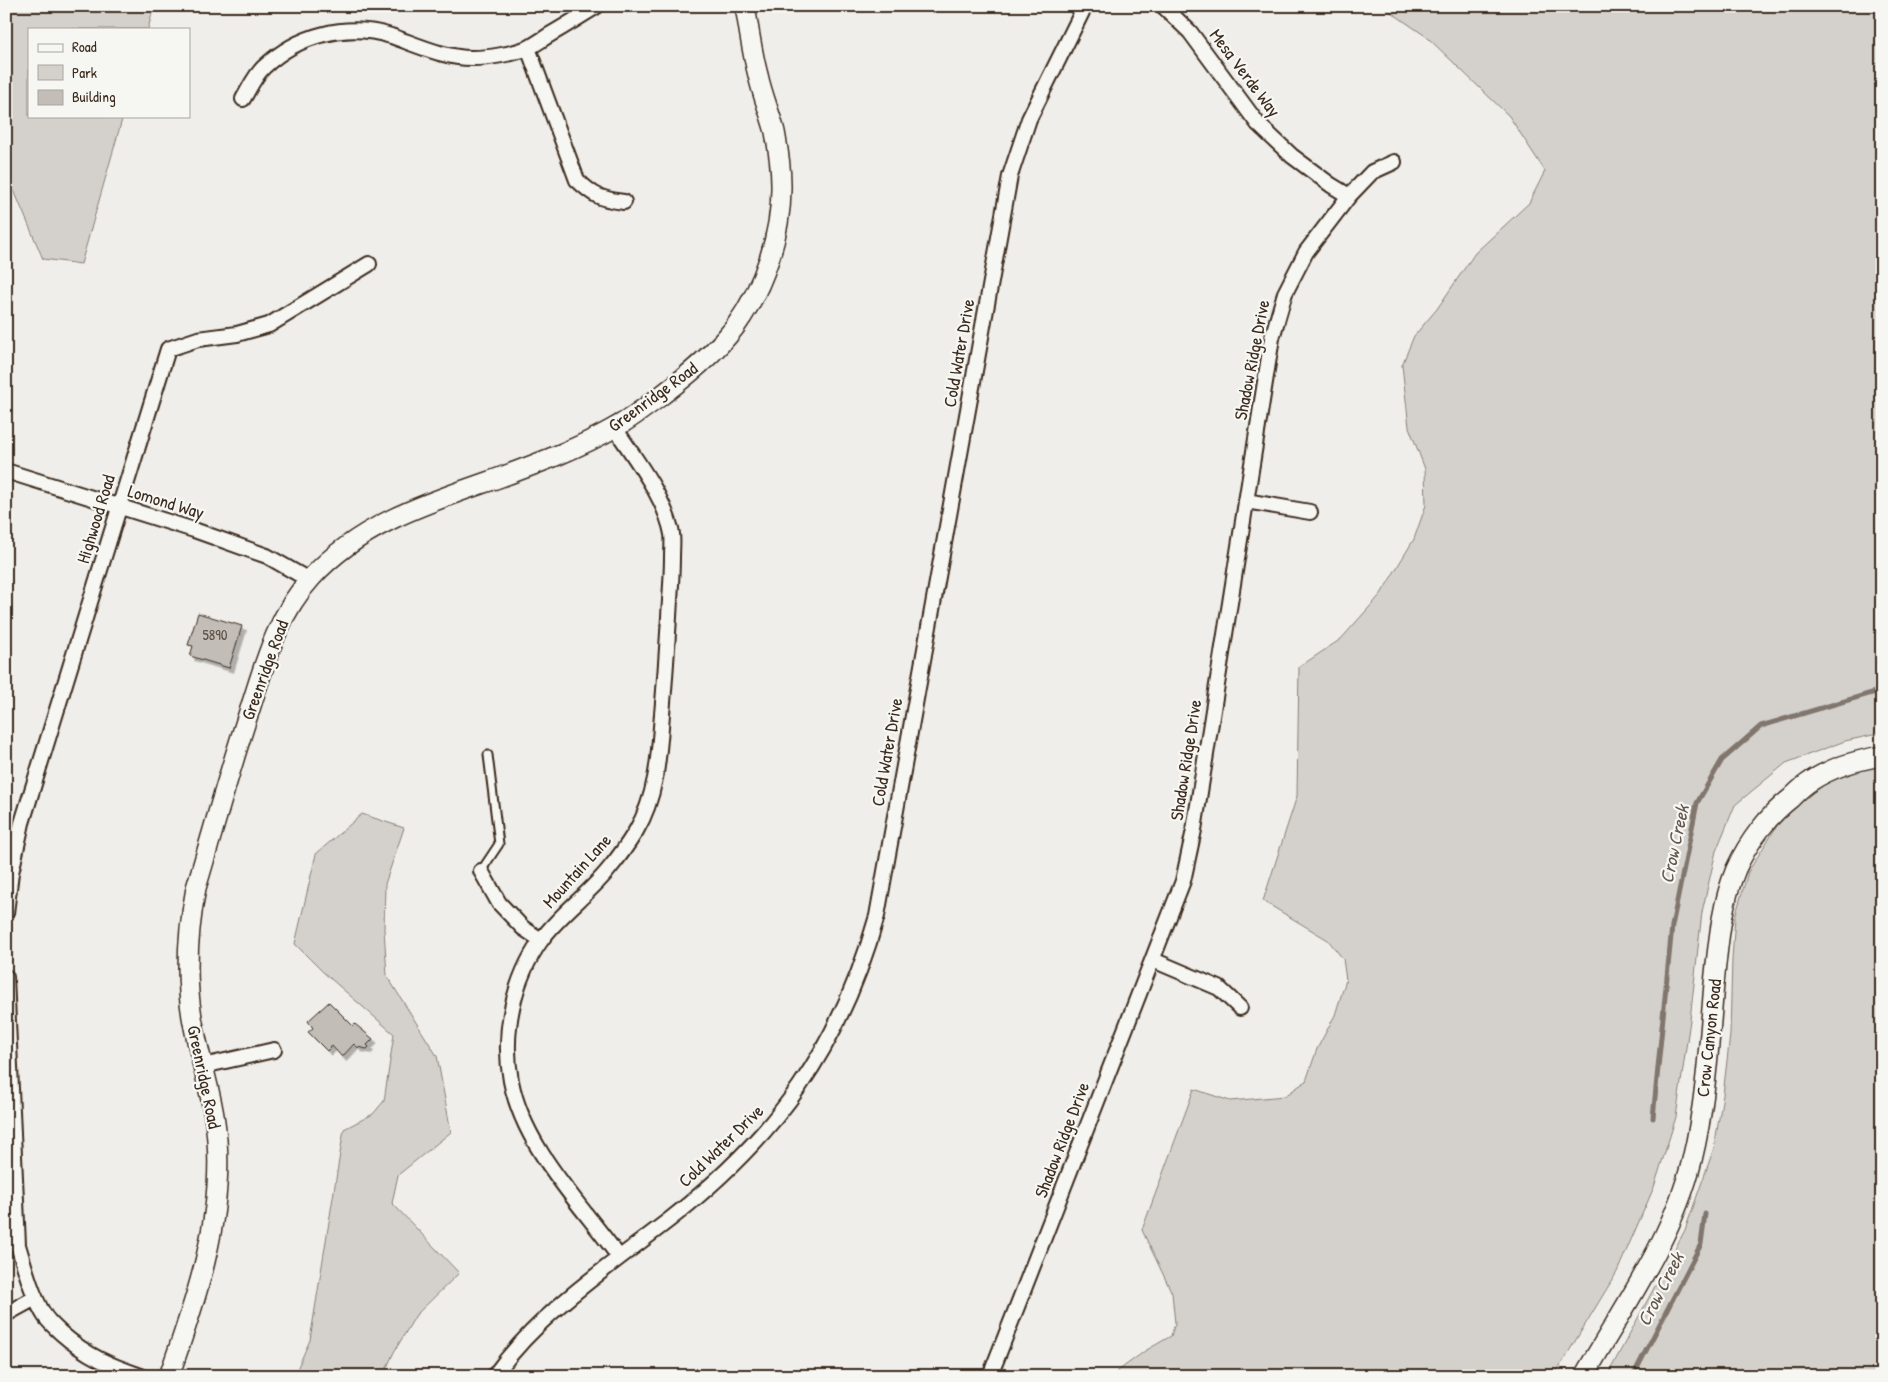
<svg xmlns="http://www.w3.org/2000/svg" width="1888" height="1382" viewBox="0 0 1888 1382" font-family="'Patrick Hand',sans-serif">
<defs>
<filter id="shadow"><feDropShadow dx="4.5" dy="4.5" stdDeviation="0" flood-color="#0004"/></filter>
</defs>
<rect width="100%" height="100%" fill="#efeeea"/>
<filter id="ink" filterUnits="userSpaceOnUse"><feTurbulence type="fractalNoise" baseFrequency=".02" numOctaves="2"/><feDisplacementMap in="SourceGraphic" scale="10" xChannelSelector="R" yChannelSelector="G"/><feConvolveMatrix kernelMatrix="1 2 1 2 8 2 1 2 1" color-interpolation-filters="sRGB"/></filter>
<g filter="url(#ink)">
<path fill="#d4d1cc" stroke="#887e75" d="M 6,6 L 154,6 L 148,29 L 29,29 L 29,116 L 123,116 L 81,264 L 43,259 L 13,188 L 6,177 Z
M 1382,6 L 1882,6 L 1882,733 L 1845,741 L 1786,763 L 1735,805 L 1716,851 L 1702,912 L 1690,1020 L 1676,1117 L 1654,1187 L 1617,1272 L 1554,1376 L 1111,1376 L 1145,1351 L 1171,1336 L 1175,1323 L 1172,1293 L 1142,1230 L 1194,1089 L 1230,1101 L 1285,1096 L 1306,1081 L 1317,1049 L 1335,1015 L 1346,980 L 1343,959 L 1328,940 L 1263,901 L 1297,796 L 1299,667 L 1341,639 L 1381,594 L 1414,539 L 1426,505 L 1425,469 L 1409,427 L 1402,365 L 1414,336 L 1437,309 L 1475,253 L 1529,203 L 1545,171 L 1509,116 L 1427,37 Z
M 1882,765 L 1882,1376 L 1607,1376 L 1685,1230 L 1714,1148 L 1723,1095 L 1730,1035 L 1732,959 L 1735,917 L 1748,872 L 1790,805 L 1822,781 L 1854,768 Z
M 362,814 L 404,828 L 385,884 L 384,929 L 387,976 L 437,1056 L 451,1132 L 398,1175 L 392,1203 L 459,1273 L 416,1315 L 394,1352 L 383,1376 L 294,1376 L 310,1340 L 344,1129 L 373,1114 L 384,1101 L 394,1034 L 323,972 L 295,944 L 316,854 Z"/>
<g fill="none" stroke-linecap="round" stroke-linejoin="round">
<path stroke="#81766d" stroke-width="5" d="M 1653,1118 L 1672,926 L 1697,803 L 1722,760 L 1761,726 L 1882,690
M 1633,1376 L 1701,1244 L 1705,1214"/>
</g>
<path fill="#c2bdb7" stroke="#3b2a1e" filter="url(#shadow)" d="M 198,613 L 242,626 L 229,668 L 190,656 L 193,646 L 188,645 Z
M 329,1002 L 353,1026 L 355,1024 L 373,1039 L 367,1045 L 369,1047 L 367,1049 L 357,1047 L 354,1044 L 342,1057 L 332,1046 L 327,1051 L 308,1032 L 313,1028 L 308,1021 Z"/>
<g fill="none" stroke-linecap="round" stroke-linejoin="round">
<defs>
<path id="lane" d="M 481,871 L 499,844 L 488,755"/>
<path id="street" d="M 1163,6 L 1190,32 L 1258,124 L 1292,156 L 1331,185 L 1349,196
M 528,48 L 577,180 C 594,196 600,199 624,202
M 243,99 C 249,89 255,75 264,67 C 298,35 346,22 391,36 C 417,45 444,58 472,58 C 489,58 512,54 528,48 C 536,44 544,38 551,34 C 567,25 582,15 597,6
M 615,428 C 635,459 665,497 672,534 C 673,541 672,549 672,557 C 672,577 670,597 669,617 C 667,649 665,682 662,714 C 659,754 657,796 636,831 C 628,844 619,857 609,869 C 589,894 561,913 542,939 C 513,979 502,1033 511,1081 C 524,1148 580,1203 619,1257
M 6,471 L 194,530 L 267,556 L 309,580
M 1246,501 L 1310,512
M 481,871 L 499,903 L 523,928 L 541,940
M 6,913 L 11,873 L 22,823 L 168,349 L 198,339 L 237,334 L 269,325 L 369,264
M 1153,960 L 1219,988 L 1240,1008
M 6,977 L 18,1245 C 25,1268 31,1292 43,1313 C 47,1321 55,1327 61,1333 C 87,1356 109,1365 141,1376
M 203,1066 L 274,1050
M 6,1314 L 35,1298
M 494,1376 C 540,1312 607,1268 669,1220 C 777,1136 840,1048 877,916 L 1010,176 L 1029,119 L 1085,6
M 990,1376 L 1183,881 L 1194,830 L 1272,338 L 1285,293 L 1306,252 L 1349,196 L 1372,172 L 1394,162"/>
<path id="secondary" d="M 169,1376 C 196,1300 223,1221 217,1140 C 214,1098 199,1058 192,1017 C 185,975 188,930 196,888 C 214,828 230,768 250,709 C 265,662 278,614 312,577 C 362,522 433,501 501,477 C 539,463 579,448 614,428 C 631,419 647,406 662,395 C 688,375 715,353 735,327 C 764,287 782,233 781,184 C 781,167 778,148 775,132 C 770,113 762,94 758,75 C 752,53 749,29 745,6
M 1584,1376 C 1623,1308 1674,1236 1692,1160 C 1706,1102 1709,1043 1714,984 C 1718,946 1721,905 1736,869 C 1748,842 1768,816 1791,798 C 1797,792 1804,785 1811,781 C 1832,767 1857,760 1882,756"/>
</defs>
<use href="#lane" stroke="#3b2a1e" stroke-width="11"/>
<use href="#street" stroke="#3b2a1e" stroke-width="18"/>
<use href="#secondary" stroke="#3b2a1e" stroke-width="22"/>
<use href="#lane" stroke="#f6f6f2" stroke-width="7"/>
<use href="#street" stroke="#f6f6f2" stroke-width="14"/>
<use href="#secondary" stroke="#f6f6f2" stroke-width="19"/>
</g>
</g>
<g text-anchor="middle" stroke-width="4.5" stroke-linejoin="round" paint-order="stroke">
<g font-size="15" fill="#5d4f44">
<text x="215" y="640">5890</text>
</g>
<g font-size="18" fill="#3b2a1e" stroke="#f6f6f2">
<text transform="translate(1245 73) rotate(53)" y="6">Mesa Verde Way</text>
<text transform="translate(959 353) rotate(-80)" y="6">Cold Water Drive</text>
<text transform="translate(1252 360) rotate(-79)" y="6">Shadow Ridge Drive</text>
<text transform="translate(653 397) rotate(-36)" y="6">Greenridge Road</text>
<text transform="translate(166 502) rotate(17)" y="6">Lomond Way</text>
<text transform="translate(96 519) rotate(-73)" y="6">Highwood Road</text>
<text transform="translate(265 670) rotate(-70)" y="6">Greenridge Road</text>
<text transform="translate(887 752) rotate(-80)" y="6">Cold Water Drive</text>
<text transform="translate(1186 760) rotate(-81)" y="6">Shadow Ridge Drive</text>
<text transform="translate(577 871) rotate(-48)" y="6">Mountain Lane</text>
<text transform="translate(1709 1038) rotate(-84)" y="6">Crow Canyon Road</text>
<text transform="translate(204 1077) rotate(78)" y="6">Greenridge Road</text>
<text transform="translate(1062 1140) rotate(-69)" y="6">Shadow Ridge Drive</text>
<text transform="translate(721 1146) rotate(-44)" y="6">Cold Water Drive</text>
</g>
<g font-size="19" font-style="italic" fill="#64564c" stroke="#f6f6f2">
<text transform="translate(1674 844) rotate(-78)" y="7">Crow Creek</text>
<text transform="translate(1660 1289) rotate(-63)" y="7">Crow Creek</text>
</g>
</g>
<rect width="1888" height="1382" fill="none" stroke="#f6f6f2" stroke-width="25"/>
<rect x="12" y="12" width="1863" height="1357" fill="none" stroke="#3b2a1e" stroke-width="2" filter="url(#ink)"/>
<rect x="28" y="28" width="162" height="90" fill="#f6f6f2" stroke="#aba49d"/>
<rect x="38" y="44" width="25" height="8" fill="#f6f6f2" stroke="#aba49d"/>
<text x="72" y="52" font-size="15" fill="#3b2a1e">Road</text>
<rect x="38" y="65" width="25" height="15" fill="#d4d1cc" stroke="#aba49d"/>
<text x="72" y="78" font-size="15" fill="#3b2a1e">Park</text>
<rect x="38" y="90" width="25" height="15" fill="#c2bdb7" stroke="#aba49d"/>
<text x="72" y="102" font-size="15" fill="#3b2a1e">Building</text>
</svg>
